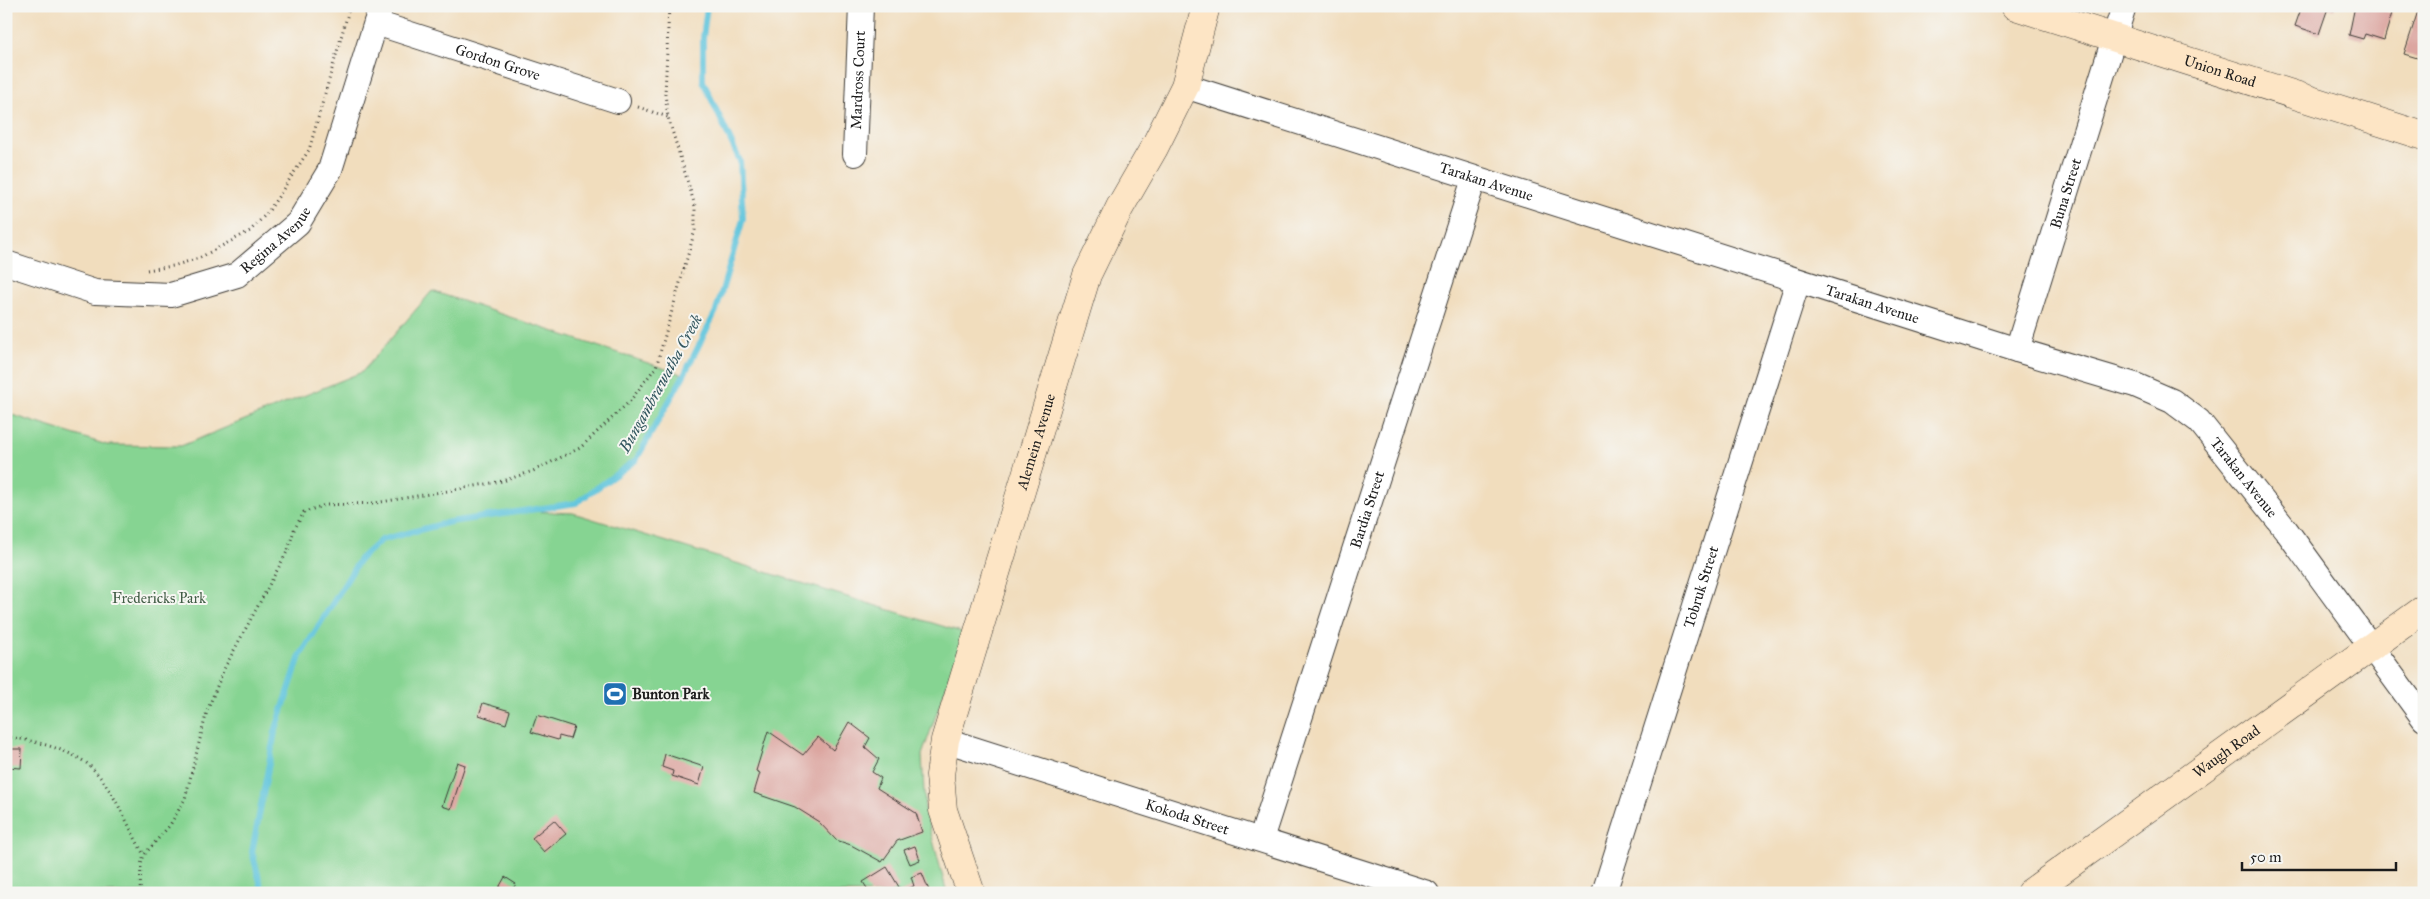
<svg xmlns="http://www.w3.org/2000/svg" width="2430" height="899" viewBox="0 0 2430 899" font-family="'IM FELL Great Primer',serif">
<rect width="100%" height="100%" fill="#f6f6f2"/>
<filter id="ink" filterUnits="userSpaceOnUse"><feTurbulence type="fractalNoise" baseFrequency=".02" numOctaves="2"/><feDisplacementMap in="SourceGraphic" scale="10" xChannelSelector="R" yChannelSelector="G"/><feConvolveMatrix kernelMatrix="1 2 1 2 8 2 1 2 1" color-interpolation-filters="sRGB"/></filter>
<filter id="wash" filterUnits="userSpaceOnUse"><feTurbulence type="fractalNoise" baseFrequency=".0096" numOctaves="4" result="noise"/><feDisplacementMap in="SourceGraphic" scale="20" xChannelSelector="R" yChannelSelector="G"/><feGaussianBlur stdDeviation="1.12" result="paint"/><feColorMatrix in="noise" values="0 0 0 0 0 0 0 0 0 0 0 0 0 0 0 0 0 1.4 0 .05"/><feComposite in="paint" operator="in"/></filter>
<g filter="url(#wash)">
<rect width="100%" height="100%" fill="#f1ddbd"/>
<path fill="#86d492" stroke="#517857" d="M 432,291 L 684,375 L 636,460 L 576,503 L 527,511 L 573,513 L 965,633 L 922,755 L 925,810 L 947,893 L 6,893 L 6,413 L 107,445 L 181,446 L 362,372 Z"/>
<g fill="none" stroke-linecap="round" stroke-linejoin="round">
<path stroke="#5fc4dc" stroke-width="6" d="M 263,893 L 252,852 L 275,732 L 300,656 L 360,559 L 381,540 L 450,522 L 576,503 L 636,460 L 684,375 L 716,311 L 743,219 L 740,161 L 703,81 L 703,38 L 707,6"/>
</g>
<g id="blocks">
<path fill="#dca6a0" d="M 2302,6 L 2335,6 L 2334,10 L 2328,8 L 2319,34 L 2295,26 Z
M 2355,6 L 2387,6 L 2386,11 L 2392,13 L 2384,40 L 2365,34 L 2363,39 L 2349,35 Z
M 2418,11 L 2424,13 L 2424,60 L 2404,54 Z
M 483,703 L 510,711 L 506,724 L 479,715 Z
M 537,715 L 574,727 L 570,739 L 559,736 L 558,740 L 531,732 Z
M 849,722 L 870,738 L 865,747 L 879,759 L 872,772 L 881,778 L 877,788 L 916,813 L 922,832 L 897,841 L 882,862 L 851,845 L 836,840 L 819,822 L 795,807 L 754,793 L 760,773 L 756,771 L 768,731 L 803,755 L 818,737 L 833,750 Z
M 6,749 L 22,749 L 21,768 L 6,767 Z
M 665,754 L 704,767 L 699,785 L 672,776 L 673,771 L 662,767 Z
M 457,762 L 465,765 L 451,809 L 442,806 Z
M 554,820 L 566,834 L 544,852 L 532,838 Z
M 915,846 L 920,860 L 910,864 L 904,850 Z
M 887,867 L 899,887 L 890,893 L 870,893 L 863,882 Z
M 922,873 L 930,893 L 899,893 L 914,886 L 911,877 Z
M 505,877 L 516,884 L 510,893 L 496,893 Z"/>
</g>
</g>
<g filter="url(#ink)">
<use href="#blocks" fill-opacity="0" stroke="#3c3934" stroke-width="1"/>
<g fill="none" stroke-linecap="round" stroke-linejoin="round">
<defs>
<g id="street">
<path id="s1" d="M 376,23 L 618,101"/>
<path id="s2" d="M 1185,86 L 2017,350 L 2135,385 L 2172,401 L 2199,421 L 2286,530 L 2424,719"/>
<path id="s3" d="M 855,154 L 861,6"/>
<path id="s4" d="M 6,263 L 95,292 L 171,295 L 237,275 L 298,223 L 330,170 L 381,6"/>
<path id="s5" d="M 2017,350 L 2124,6"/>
<path id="s6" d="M 945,740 L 1427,893"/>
<path id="s7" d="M 1261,839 L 1474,179"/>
<path id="s8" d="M 1604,893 L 1798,281"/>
</g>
<g id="secondary">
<path id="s9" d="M 2015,6 L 2424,136"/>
<path id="s10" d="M 971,893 L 943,810 L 940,775 L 945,740 L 1087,275 L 1120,207 L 1154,148 L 1185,86 L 1206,6"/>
<path id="s11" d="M 2030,893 L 2424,609"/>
</g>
</defs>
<use href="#street" stroke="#3c3934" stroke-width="26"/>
<use href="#secondary" stroke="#3c3934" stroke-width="29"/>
<path stroke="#3c3934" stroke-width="3" stroke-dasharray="1 4" stroke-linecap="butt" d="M 638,107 L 668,117
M 147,270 L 173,266 L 199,258 L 250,231 L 268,212 L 309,150 L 350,6
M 6,737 C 30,739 72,750 90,766 C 114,789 128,827 144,855
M 140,893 L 141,864 L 144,855 L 170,825 L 185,799 L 207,711 L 224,669 L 288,550 L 294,530 L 304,512 L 325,505 L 375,503 L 447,491 L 503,481 L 533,471 L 580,448 L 630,401 L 656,367 L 695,230 L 695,206 L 668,117 L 665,94 L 669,6"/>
<use href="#street" stroke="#fff" stroke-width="24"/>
<use href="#secondary" stroke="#fde5c5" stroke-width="28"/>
</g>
</g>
<defs>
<symbol id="stadium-square" viewBox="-11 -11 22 22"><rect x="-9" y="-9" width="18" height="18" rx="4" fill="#1f6fb2" stroke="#f6f6f2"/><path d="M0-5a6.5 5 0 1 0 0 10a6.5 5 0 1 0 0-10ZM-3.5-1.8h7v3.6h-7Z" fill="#fff"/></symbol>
</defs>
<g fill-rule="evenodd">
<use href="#stadium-square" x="601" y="680" width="28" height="28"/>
</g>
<g text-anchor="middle" stroke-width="4" stroke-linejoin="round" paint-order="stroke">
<g font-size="15" fill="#1c1c1c" stroke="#f6f6f2">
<text dy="5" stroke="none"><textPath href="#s1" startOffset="128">Gordon Grove</textPath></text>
<text dy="5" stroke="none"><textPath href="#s9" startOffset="215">Union Road</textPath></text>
<text dy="5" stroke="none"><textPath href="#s3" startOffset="74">Mardross Court</textPath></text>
<text dy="5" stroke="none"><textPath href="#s2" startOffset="316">Tarakan Avenue</textPath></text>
<text dy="5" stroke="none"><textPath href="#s5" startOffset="164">Buna Street</textPath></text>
<text dy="5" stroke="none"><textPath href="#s4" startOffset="291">Regina Avenue</textPath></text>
<text dy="5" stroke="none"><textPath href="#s2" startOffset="721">Tarakan Avenue</textPath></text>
<text dy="5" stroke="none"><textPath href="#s10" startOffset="470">Alemein Avenue</textPath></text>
<text dy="5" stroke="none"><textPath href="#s2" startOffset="1142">Tarakan Avenue</textPath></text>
<text dy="5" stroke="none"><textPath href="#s7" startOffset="346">Bardia Street</textPath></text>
<text dy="5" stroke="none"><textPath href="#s8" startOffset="321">Tobruk Street</textPath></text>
<text dy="5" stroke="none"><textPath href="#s11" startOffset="242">Waugh Road</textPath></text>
<text dy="5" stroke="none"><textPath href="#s6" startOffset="254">Kokoda Street</textPath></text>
</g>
<g font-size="15" fill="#415c45" stroke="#f6f6f2">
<text x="159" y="603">Fredericks Park</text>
</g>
<g font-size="15" font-weight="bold" fill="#1c1c1c" stroke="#f6f6f2" text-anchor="start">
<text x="632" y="699">Bunton Park</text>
</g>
<g font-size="16" font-style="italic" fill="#33575f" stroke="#f6f6f2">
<text transform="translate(660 383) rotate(-61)" y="6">Bungambrawatha Creek</text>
</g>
</g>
<rect width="2430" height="899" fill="none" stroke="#f6f6f2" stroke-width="25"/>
<path d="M2242 862v8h154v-8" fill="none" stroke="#1c1c1c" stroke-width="2.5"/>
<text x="2250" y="862" font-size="15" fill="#1c1c1c" stroke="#f6f6f2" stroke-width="4" paint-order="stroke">50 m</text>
</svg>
